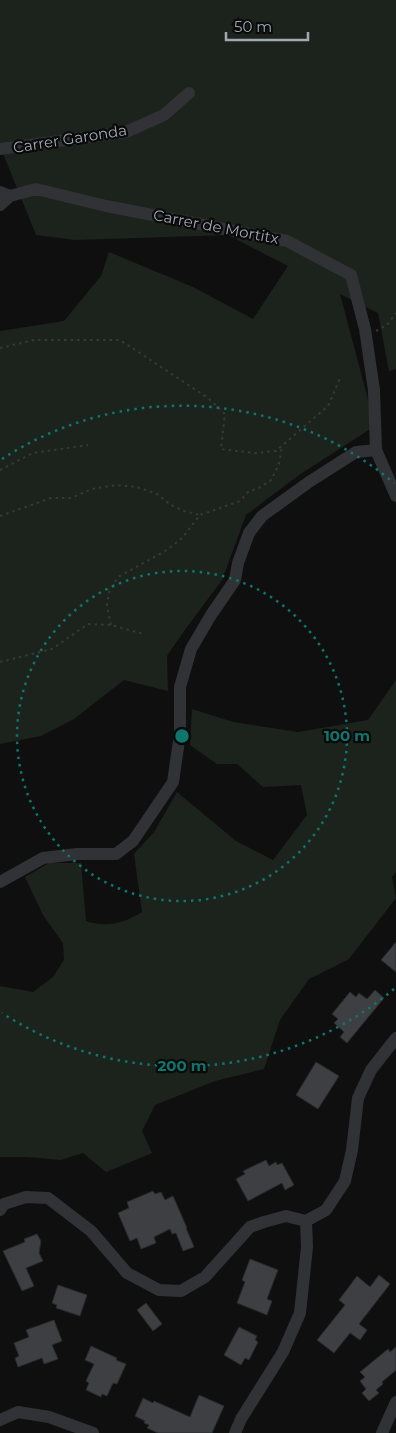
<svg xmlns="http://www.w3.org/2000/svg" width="396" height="1433" viewBox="0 0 396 1433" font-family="Montserrat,sans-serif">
<rect width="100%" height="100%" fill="#0f0f10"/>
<path fill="#1c231c" d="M 0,0 L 396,0 L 396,369 L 389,371 L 378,313 L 340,294 L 375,426 L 299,475 L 246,515 L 222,580 L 184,631 L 167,656 L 168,691 L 124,680 L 74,719 L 41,736 L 0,744 L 0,331 L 64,321 L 101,276 L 109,252 L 193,287 L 253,319 L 288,266 L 228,235 L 75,240 L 36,235 L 0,146 Z
M 396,680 L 396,872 L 392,877 L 396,898 L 349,959 L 309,979 L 280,1020 L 264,1069 L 215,1081 L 155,1105 L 142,1131 L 152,1153 L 106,1172 L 83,1153 L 61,1160 L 27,1157 L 0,1157 L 0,986 L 33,992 L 53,977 L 64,960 L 63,943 L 43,915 L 25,877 L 49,863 L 81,863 L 86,921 C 106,928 125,923 142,912 L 134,854 L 154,832 L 177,792 L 236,841 L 273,860 L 307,815 L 301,785 L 263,787 L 237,764 L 217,764 L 190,745 L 192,709 L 233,722 L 298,732 L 368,720 Z"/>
<path fill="#3e3f43" stroke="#292a2c" d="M 396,942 L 396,972 L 381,960 Z
M 375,990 L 384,998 L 347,1043 L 340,1037 L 344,1032 L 334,1023 L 338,1019 L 332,1014 L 350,992 L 356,997 L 359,993 L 367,999 Z
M 316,1062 L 339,1076 L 318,1109 L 296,1095 Z
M 266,1160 L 269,1166 L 276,1162 L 277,1165 L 282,1163 L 294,1185 L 285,1190 L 282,1183 L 248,1201 L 236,1179 L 245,1174 L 243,1171 Z
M 153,1191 L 155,1194 L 161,1192 L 165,1200 L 173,1196 L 187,1228 L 186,1228 L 194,1247 L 183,1251 L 176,1233 L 172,1234 L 170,1229 L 154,1237 L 156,1243 L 141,1249 L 137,1238 L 130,1241 L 118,1213 L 129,1208 L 127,1202 Z
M 37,1234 L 41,1241 L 39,1253 L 43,1261 L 26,1268 L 34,1286 L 22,1291 L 3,1251 L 25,1242 L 24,1239 Z
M 250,1259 L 278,1270 L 267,1299 L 272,1301 L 267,1315 L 237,1303 L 245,1282 L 242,1280 Z
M 379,1275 L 390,1284 L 359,1324 L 367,1330 L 360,1340 L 350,1333 L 334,1353 L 317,1340 L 345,1305 L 339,1300 L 357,1276 L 370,1287 Z
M 58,1285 L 87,1295 L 80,1316 L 56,1308 L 57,1305 L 52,1303 Z
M 146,1303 L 162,1324 L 153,1331 L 137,1310 Z
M 54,1320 L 62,1341 L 52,1345 L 58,1359 L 44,1364 L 42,1358 L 18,1367 L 15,1358 L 19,1356 L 14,1343 L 29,1337 L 26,1330 Z
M 239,1327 L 257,1336 L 255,1340 L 258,1342 L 249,1360 L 245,1358 L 241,1365 L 224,1355 Z
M 91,1346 L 117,1358 L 116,1360 L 126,1364 L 117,1384 L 113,1383 L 107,1396 L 102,1394 L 101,1397 L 86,1390 L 89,1383 L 86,1381 L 94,1364 L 85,1360 Z
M 396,1347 L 396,1370 L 382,1382 L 383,1384 L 376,1390 L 379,1393 L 369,1401 L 362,1393 L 366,1389 L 360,1381 L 365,1377 L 360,1372 L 388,1349 L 390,1352 Z
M 199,1395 L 224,1406 L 212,1433 L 158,1433 L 147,1428 L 149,1425 L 144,1423 L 145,1421 L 135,1416 L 143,1398 L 153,1403 L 154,1401 L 190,1417 Z"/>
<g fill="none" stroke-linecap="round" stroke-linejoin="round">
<path stroke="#36393c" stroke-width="2" stroke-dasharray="2.5 4" stroke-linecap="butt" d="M 376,331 L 387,325 L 396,313
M 0,348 L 34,340 L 120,340 L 208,398 L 225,414 L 221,449 L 255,453 L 276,451 L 328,406 L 341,376
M 0,470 L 33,453 L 88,445
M 0,516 L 51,498 L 71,498 L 92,489 L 116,485 L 137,487 L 157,494 L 171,505 L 184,511 L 200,515
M 111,625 L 107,606 L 109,592 L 118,577 L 167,550 L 182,538 L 200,515 L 240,501 L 248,492 L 259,488 L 271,480 L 279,464 L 282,446
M 0,662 L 52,649 L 88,624 L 111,625 L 143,634"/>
<path stroke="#303235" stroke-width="12" d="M 0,149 L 126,132 L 164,115 L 189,93
M 0,192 L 10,196 L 36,189 L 106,206 L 287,241 L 351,275 L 365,329 L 374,390 L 376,450 L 396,496
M 0,205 L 10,196
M 0,882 L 43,858 L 77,854 L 116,854 L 133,841 L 173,782 L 180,734 L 180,687 L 191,649 L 211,615 L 235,580 L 238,563 L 249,533 L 262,516 L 309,482 L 356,452 L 376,450
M 0,1210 L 4,1204 L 26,1197 L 48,1198 L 91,1231 L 127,1273 L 159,1290 L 181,1291 L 205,1277 L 250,1227 L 264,1222 L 286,1216 L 306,1221
M 0,1420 L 18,1412 L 49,1417 L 93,1433
M 235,1433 L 241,1419 L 283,1352 L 300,1313 L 307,1247 L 306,1221 L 326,1210 L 345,1181 L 352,1150 L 358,1098 L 371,1070 L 396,1038
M 382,1433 L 396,1402"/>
</g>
<g fill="none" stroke="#0f766e" stroke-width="2.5" stroke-dasharray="2.5 5">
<circle cx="182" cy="736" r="165"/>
<path d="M394 989A330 330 0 0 1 2 1013M2 459A330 330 0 0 1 394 483"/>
</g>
<g text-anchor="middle" stroke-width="4.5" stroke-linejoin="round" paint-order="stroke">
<g font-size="15" fill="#a0a8b1" stroke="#0a0a0b">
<text transform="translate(70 139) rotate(-9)" y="5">Carrer Garonda</text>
<text transform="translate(216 227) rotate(11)" y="5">Carrer de Mortitx</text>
</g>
</g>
<circle cx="182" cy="736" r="8" fill="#0f766e" stroke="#0a0a0b" stroke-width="2.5"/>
<g font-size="15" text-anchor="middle" font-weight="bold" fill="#0f766e" stroke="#0a0a0b" stroke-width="4.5" stroke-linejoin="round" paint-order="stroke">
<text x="347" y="741">100 m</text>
<text x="182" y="1071">200 m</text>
</g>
<path d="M226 32v8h82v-8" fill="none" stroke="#a0a8b1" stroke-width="2.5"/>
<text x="234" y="32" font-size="15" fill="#a0a8b1" stroke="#0a0a0b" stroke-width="4" paint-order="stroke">50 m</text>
</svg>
